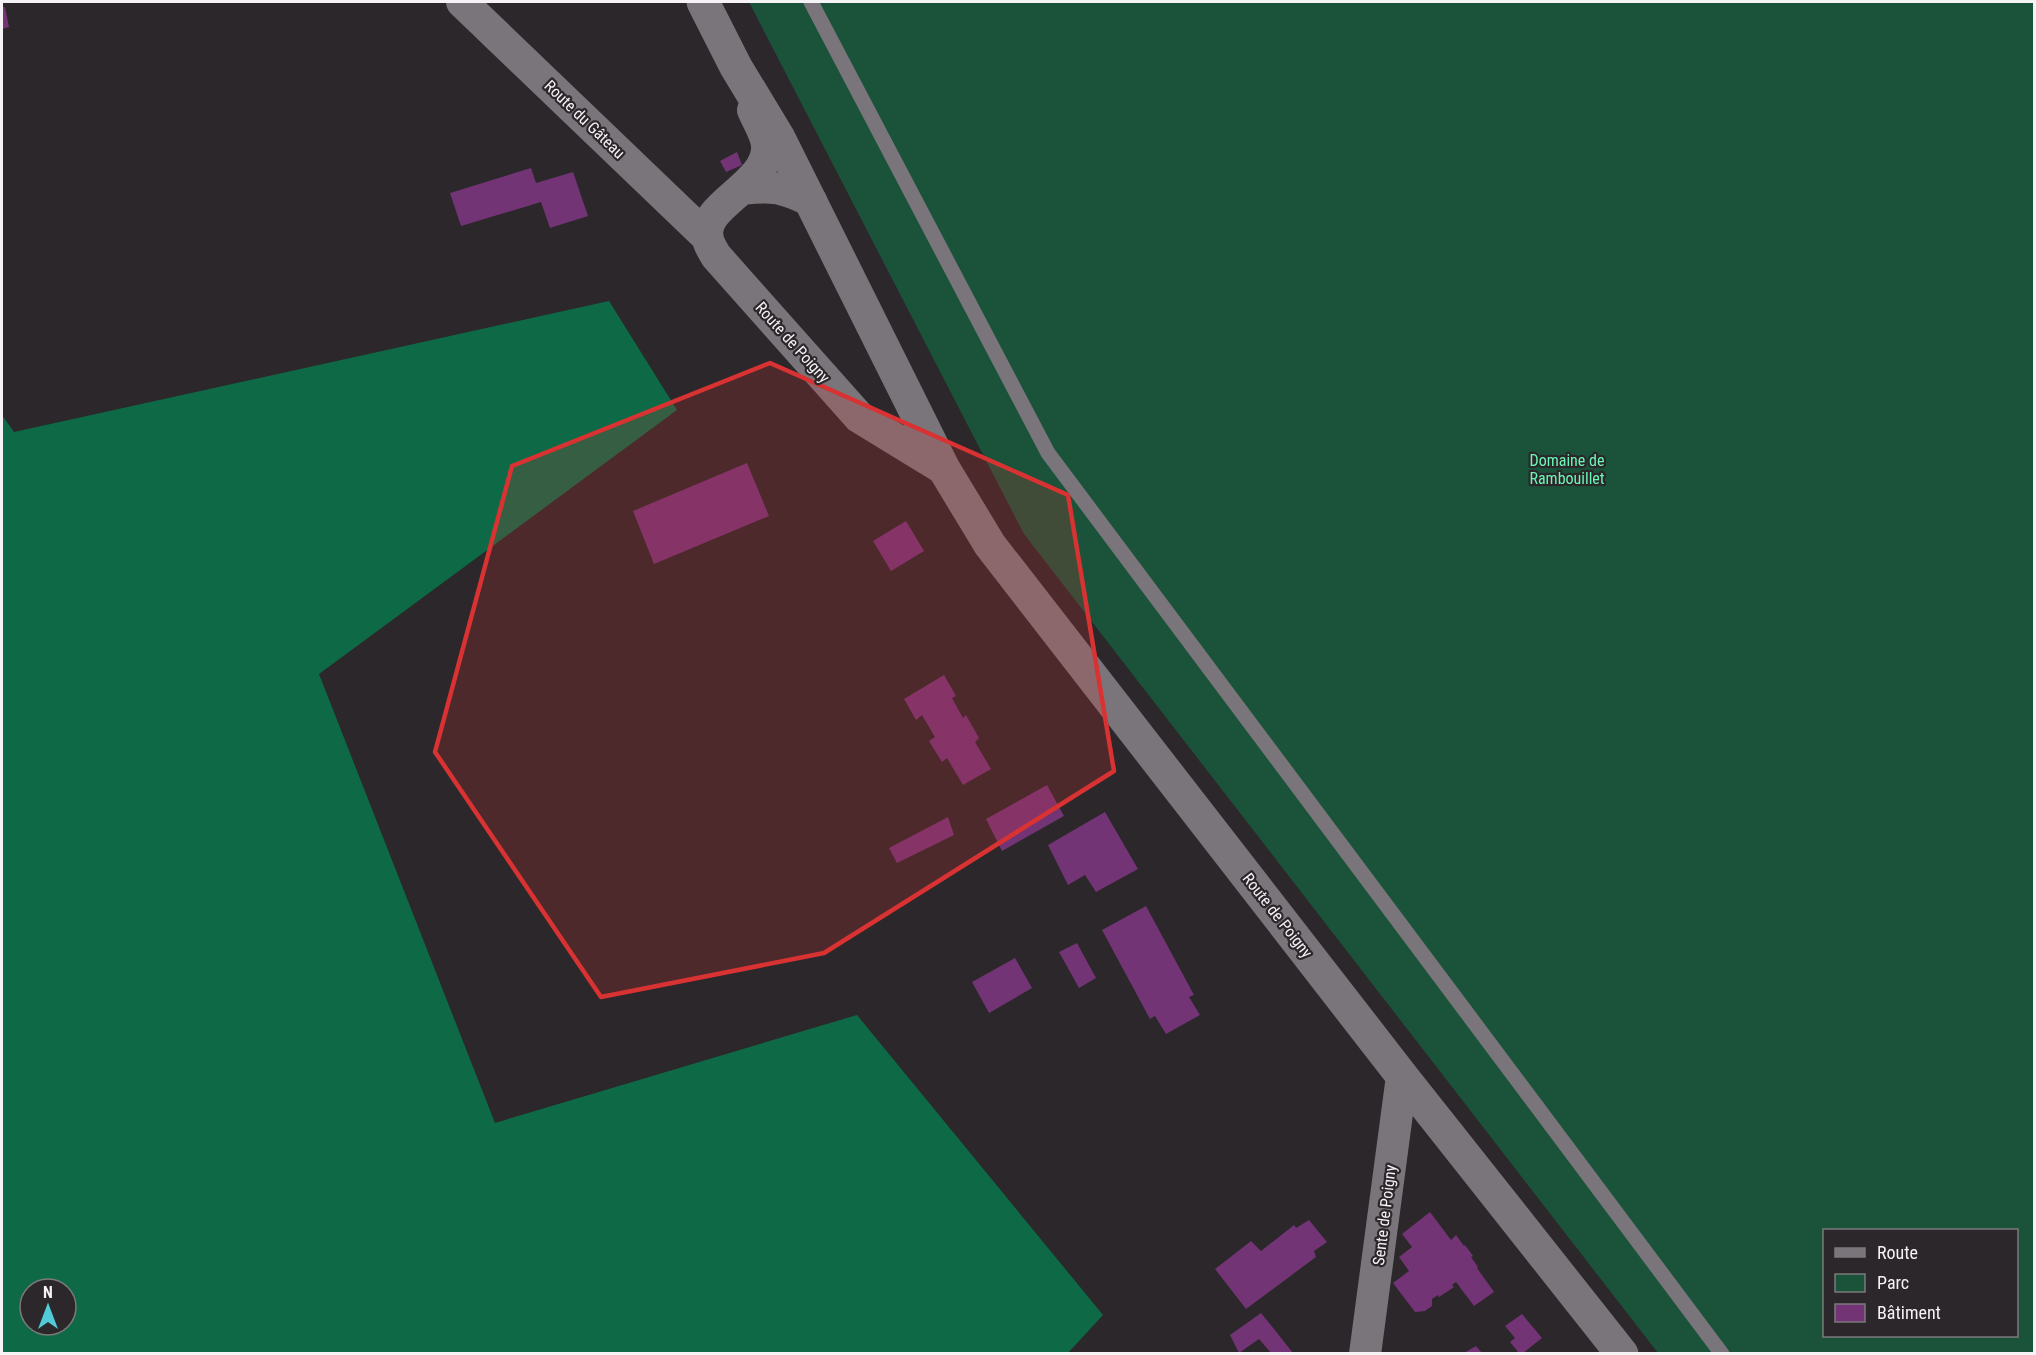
<svg xmlns="http://www.w3.org/2000/svg" width="2036" height="1355" viewBox="0 0 2036 1355" font-family="'Roboto Condensed',sans-serif">
<rect width="100%" height="100%" fill="#2b272b"/>
<path fill="#1b533a" fill-rule="evenodd" d="M 749,2 L 2034,2 L 2034,1353 L 1658,1353 L 1024,534 ZM 1824,1230 L 2016,1230 L 2016,1336 L 1824,1336 Z"/>
<path fill="#0e6a46" fill-rule="evenodd" d="M 609,301 L 677,410 L 319,674 L 495,1123 L 857,1015 L 1103,1315 L 1067,1354 L 2,1353 L 2,415 L 14,432 ZM 30,1289 L 66,1289 L 66,1325 L 30,1325 Z"/>
<path fill="#723475" d="M 2,7 L 5,7 L 9,27 L 2,29 Z
M 737,152 L 742,165 L 726,172 L 720,161 Z
M 531,168 L 536,183 L 573,172 L 588,216 L 550,228 L 541,202 L 461,226 L 450,193 Z
M 747,463 L 769,516 L 654,564 L 633,511 Z
M 906,521 L 924,551 L 891,571 L 873,541 Z
M 944,675 L 956,696 L 952,698 L 963,718 L 966,715 L 979,738 L 975,742 L 991,769 L 963,785 L 947,758 L 942,762 L 929,741 L 935,737 L 922,715 L 916,720 L 904,699 Z
M 1047,785 L 1064,816 L 1002,851 L 986,819 Z
M 1105,812 L 1138,869 L 1096,892 L 1085,875 L 1068,885 L 1048,845 Z
M 948,817 L 954,835 L 897,863 L 889,848 Z
M 1146,906 L 1194,995 L 1189,997 L 1200,1015 L 1166,1034 L 1155,1016 L 1150,1019 L 1102,930 Z
M 1077,943 L 1096,978 L 1079,988 L 1059,952 Z
M 1015,958 L 1032,988 L 989,1013 L 972,982 Z
M 1430,1212 L 1451,1240 L 1456,1235 L 1464,1246 L 1465,1245 L 1473,1256 L 1471,1257 L 1478,1267 L 1477,1268 L 1494,1292 L 1474,1306 L 1456,1282 L 1452,1285 L 1454,1287 L 1439,1297 L 1438,1295 L 1432,1299 L 1432,1306 L 1425,1311 L 1415,1312 L 1393,1283 L 1409,1271 L 1399,1257 L 1412,1247 L 1402,1234 Z
M 1309,1220 L 1327,1242 L 1314,1251 L 1316,1257 L 1246,1309 L 1215,1269 L 1251,1241 L 1261,1251 L 1294,1225 L 1296,1228 Z
M 1261,1313 L 1274,1329 L 1293,1353 L 1271,1353 L 1259,1339 L 1239,1353 L 1230,1335 Z
M 1522,1314 L 1542,1338 L 1523,1353 L 1519,1353 L 1510,1342 L 1515,1338 L 1505,1326 Z
M 1476,1346 L 1482,1353 L 1464,1353 Z"/>
<g fill="none" stroke-linecap="round" stroke-linejoin="round">
<path stroke="#7a757a" stroke-width="15" d="M 811,2 L 1048,453 L 1722,1354"/>
<path stroke="#7a757a" stroke-width="32" d="M 462,2 L 707,237
M 753,110 C 757,120 766,134 767,145 C 770,186 698,205 708,239 C 709,245 713,251 716,256 L 859,417 L 944,469
M 743,189 C 773,185 784,188 811,201
M 1365,1354 L 1402,1076"/>
<path stroke="#7a757a" stroke-width="33" d="M 703,2 L 736,67 L 779,138 L 944,469 L 990,545 L 1402,1076 L 1622,1354"/>
</g>
<path fill="#d83232" fill-opacity="0.2" stroke="#d83232" stroke-width="4.5" stroke-linejoin="round" d="M 770,363 L 1068,495 L 1114,771 L 824,953 L 601,997 L 435,752 L 512,466 Z"/>
<g text-anchor="middle" stroke-width="4.5" stroke-linejoin="round" paint-order="stroke">
<g font-size="16" fill="#f6f3f6" stroke="#2b272b">
<text transform="translate(585 119) rotate(44)" y="6">Route du Gâteau</text>
<text transform="translate(793 342) rotate(48)" y="6">Route de Poigny</text>
<text transform="translate(1278 915) rotate(52)" y="6">Route de Poigny</text>
<text transform="translate(1384 1215) rotate(-83)" y="6">Sente de Poigny</text>
</g>
<g font-size="16" fill="#6bf8b7" stroke="#2b272b">
<text x="1567" y="466">Domaine de<tspan x="1567" dy="18">Rambouillet</tspan></text>
</g>
</g>
<rect width="2036" height="1355" fill="none" stroke="#f6f3f6" stroke-width="6"/>
<rect x="1823" y="1229" width="195" height="108" fill="#2b272b" stroke="#7c797c" stroke-width="1.5"/>
<rect x="1835" y="1248" width="30" height="9" fill="#7a757a" stroke="#7c797c" stroke-width="1.5"/>
<text x="1877" y="1259" font-size="18" fill="#f6f3f6">Route</text>
<rect x="1835" y="1274" width="30" height="18" fill="#1b533a" stroke="#7c797c" stroke-width="1.5"/>
<text x="1877" y="1289" font-size="18" fill="#f6f3f6">Parc</text>
<rect x="1835" y="1304" width="30" height="18" fill="#723475" stroke="#7c797c" stroke-width="1.5"/>
<text x="1877" y="1319" font-size="18" fill="#f6f3f6">Bâtiment</text>
<g transform="translate(48 1307)"><circle r="28" fill="#2b272b" stroke="#7c797c" stroke-width="1.5"/>
<path d="M0-4.5L10 22L0 15L-10 22Z" fill="#52cbd8"/>
<text y="-9" font-size="16" font-weight="bold" text-anchor="middle" fill="#f6f3f6">N</text>
</g>
</svg>
